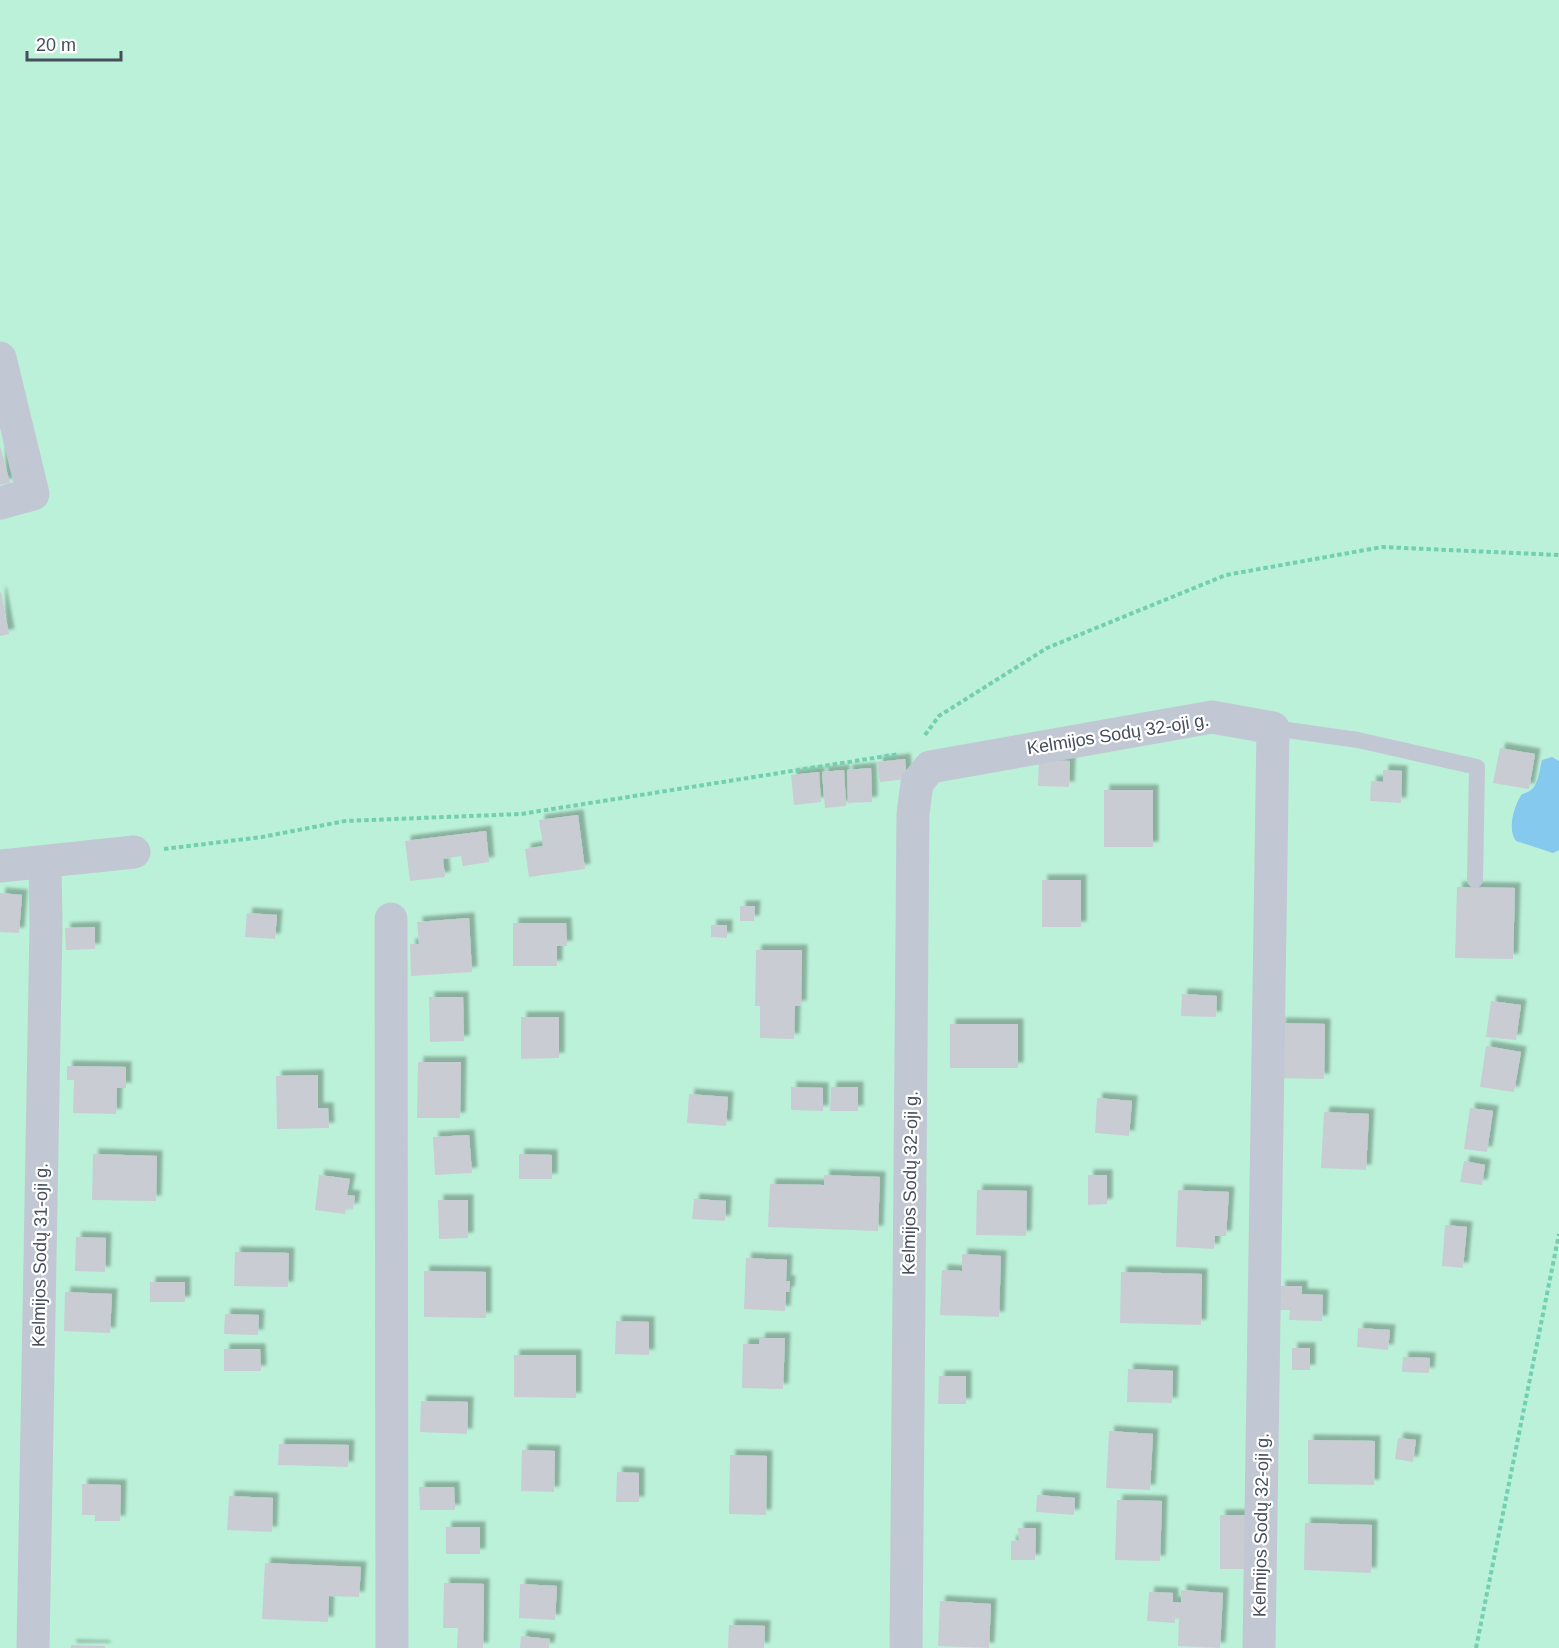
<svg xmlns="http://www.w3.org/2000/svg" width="1559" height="1648" viewBox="0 0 1559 1648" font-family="Arial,sans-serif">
<defs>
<filter id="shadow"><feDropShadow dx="5.5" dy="-5.5" stdDeviation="1.5" flood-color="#0004"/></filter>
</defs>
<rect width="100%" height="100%" fill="#f1efee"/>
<path fill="#bbf1d8" d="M 0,0 L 1559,0 L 1559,1648 L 0,1648 Z"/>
<path fill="#86c9ef" d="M 1552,757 L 1559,761 L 1559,850 L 1553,853 L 1516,841 C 1507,830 1514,805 1522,794 C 1539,790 1538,776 1542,760 Z"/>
<path fill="#caccd4" filter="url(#shadow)" d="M 0,446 L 10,483 L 0,485 Z
M 1,592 L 9,634 L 0,636 L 0,593 Z
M 1500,748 L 1535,754 L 1529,789 L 1493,783 Z
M 905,759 L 907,779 L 880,782 L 877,762 Z
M 1039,760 L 1070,761 L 1069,787 L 1038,786 Z
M 871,768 L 872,802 L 848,803 L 847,770 Z
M 844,770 L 846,806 L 825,808 L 822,772 Z
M 1383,770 L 1402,771 L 1401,803 L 1370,801 L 1371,781 L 1383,782 Z
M 819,772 L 821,802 L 794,805 L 791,775 Z
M 1104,790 L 1153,790 L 1153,847 L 1104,847 Z
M 578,815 L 585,869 L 529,877 L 525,849 L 543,846 L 539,820 Z
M 486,831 L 489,862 L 463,866 L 461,856 L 443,859 L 445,877 L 410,881 L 405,841 Z
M 1042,880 L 1081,880 L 1081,927 L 1042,927 Z
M 1457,887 L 1515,888 L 1513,959 L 1455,958 Z
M 0,893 L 22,895 L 19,933 L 0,932 Z
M 740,906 L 755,906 L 754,921 L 740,921 Z
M 247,913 L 277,915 L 275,939 L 245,937 Z
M 469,918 L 472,972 L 411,976 L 410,944 L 419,944 L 417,922 Z
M 513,923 L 566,923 L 567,946 L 557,946 L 557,966 L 513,966 Z
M 711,925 L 727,925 L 727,938 L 711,937 Z
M 95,927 L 95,949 L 66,950 L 65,928 Z
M 756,950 L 802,950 L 801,1006 L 795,1006 L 794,1039 L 760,1038 L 760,1006 L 755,1006 Z
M 1182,994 L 1217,996 L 1216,1017 L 1181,1016 Z
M 429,997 L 463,997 L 464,1041 L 430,1042 Z
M 1491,1001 L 1521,1005 L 1516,1040 L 1486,1037 Z
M 521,1017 L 559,1017 L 559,1058 L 521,1059 Z
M 1280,1023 L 1325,1024 L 1324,1079 L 1279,1078 Z
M 950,1024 L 1018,1024 L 1018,1068 L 950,1068 Z
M 1486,1046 L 1521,1052 L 1514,1092 L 1480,1087 Z
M 418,1062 L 461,1062 L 460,1118 L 417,1118 Z
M 67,1066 L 126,1067 L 126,1088 L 117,1088 L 116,1114 L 73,1113 L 74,1080 L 67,1080 Z
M 318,1075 L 318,1108 L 328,1108 L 329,1128 L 277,1129 L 276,1076 Z
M 791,1087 L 823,1088 L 823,1111 L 791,1110 Z
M 831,1087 L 858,1087 L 858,1111 L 830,1111 Z
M 689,1094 L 728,1097 L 726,1126 L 687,1123 Z
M 1097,1098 L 1132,1101 L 1129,1136 L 1095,1133 Z
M 1470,1108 L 1493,1111 L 1487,1152 L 1464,1149 Z
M 1324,1112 L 1369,1114 L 1366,1170 L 1321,1168 Z
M 469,1135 L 472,1173 L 435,1175 L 433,1137 Z
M 93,1154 L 157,1156 L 156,1201 L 92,1200 Z
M 519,1154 L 552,1155 L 552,1179 L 519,1179 Z
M 1464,1161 L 1485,1165 L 1482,1185 L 1460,1182 Z
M 319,1175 L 350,1179 L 347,1195 L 355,1196 L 353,1209 L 346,1208 L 345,1214 L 315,1210 Z
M 824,1175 L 880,1177 L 878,1231 L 768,1227 L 770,1184 L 824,1185 Z
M 1088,1175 L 1107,1175 L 1107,1204 L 1088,1205 Z
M 977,1190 L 1027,1191 L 1026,1236 L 976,1235 Z
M 1178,1190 L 1229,1192 L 1226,1236 L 1215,1236 L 1214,1249 L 1176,1247 Z
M 694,1199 L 726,1201 L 725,1221 L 692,1219 Z
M 438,1200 L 468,1200 L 468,1238 L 439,1239 Z
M 1445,1225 L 1467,1227 L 1463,1268 L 1442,1266 Z
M 76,1237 L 106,1238 L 105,1272 L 75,1271 Z
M 235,1252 L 289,1253 L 288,1287 L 234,1286 Z
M 962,1254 L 1001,1256 L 999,1317 L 940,1315 L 942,1270 L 962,1271 Z
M 746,1258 L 787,1260 L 786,1281 L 790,1281 L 789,1292 L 786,1292 L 785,1311 L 744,1309 Z
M 424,1271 L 486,1272 L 486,1318 L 424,1317 Z
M 1121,1272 L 1202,1274 L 1201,1325 L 1120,1323 Z
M 150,1282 L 185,1282 L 185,1302 L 150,1302 Z
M 1280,1286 L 1302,1286 L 1302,1294 L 1323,1295 L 1322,1321 L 1289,1320 L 1290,1310 L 1280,1310 Z
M 65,1292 L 112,1294 L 110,1333 L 64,1331 Z
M 225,1314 L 259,1315 L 258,1335 L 224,1334 Z
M 616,1321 L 649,1322 L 649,1355 L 615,1354 Z
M 1358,1328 L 1390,1330 L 1388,1350 L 1357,1347 Z
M 760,1338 L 785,1338 L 783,1389 L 742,1388 L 743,1344 L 759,1344 Z
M 1292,1348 L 1310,1348 L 1310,1370 L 1292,1370 Z
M 224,1349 L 260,1349 L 261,1371 L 224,1371 Z
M 514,1355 L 576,1355 L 576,1398 L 514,1397 Z
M 1403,1357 L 1430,1358 L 1429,1373 L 1402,1372 Z
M 1128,1369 L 1173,1371 L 1172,1403 L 1127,1402 Z
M 939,1376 L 966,1376 L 966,1404 L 938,1404 Z
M 421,1401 L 468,1402 L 467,1434 L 420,1432 Z
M 1109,1431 L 1153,1434 L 1150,1490 L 1106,1488 Z
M 1398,1438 L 1416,1440 L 1413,1462 L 1395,1459 Z
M 1308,1440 L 1375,1441 L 1374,1485 L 1308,1484 Z
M 279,1444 L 349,1445 L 348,1467 L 278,1465 Z
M 522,1450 L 555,1451 L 554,1492 L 521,1491 Z
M 730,1455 L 767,1456 L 766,1515 L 729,1514 Z
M 617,1472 L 639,1473 L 639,1502 L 616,1502 Z
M 82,1484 L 121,1485 L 120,1521 L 95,1521 L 95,1515 L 82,1515 Z
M 419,1487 L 454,1487 L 455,1510 L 420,1510 Z
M 1037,1495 L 1075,1498 L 1074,1515 L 1036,1512 Z
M 229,1496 L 273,1498 L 272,1532 L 227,1530 Z
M 1117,1500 L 1162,1501 L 1160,1561 L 1115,1560 Z
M 1220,1515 L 1252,1515 L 1252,1569 L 1220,1569 Z
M 1305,1523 L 1372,1525 L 1371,1573 L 1304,1570 Z
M 446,1527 L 480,1527 L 480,1554 L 446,1554 Z
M 1018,1528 L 1036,1528 L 1035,1560 L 1011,1560 L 1011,1541 L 1019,1540 Z
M 265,1563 L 361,1567 L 359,1597 L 329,1596 L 328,1622 L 262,1619 Z
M 444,1583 L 484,1584 L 483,1648 L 457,1648 L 458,1628 L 443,1628 Z
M 520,1584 L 557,1586 L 555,1620 L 519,1618 Z
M 1181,1590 L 1223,1593 L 1220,1648 L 1178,1646 L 1179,1618 L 1175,1617 L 1175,1623 L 1147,1621 L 1149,1592 L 1173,1593 L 1173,1602 L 1181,1603 Z
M 940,1601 L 991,1604 L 989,1648 L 938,1646 Z
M 729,1625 L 765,1626 L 764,1648 L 728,1648 Z
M 521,1636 L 550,1639 L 549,1648 L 520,1648 Z
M 71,1645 L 105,1646 L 105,1648 L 71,1648 Z"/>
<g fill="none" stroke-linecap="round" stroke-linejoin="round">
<path stroke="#72d0b0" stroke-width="4" stroke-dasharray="4.5 3" stroke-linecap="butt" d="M 925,735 L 939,716 L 1047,648 L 1226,575 L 1382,547 L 1559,555
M 164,849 L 262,837 L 345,821 L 521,814 L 899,754
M 1476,1648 L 1559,1234"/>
<path stroke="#c1c8d4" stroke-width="16" d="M 1273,728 L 1358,740 L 1477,767 L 1475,880"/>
<path stroke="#c1c8d4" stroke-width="33" d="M 0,358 L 33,494 L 0,503
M 0,866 L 134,852
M 391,919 L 392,1648
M 33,1648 L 46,926 L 45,862
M 906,1648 L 913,814 L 917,783 L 930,767 L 1212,717 L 1273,728 L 1259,1648"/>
</g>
<g text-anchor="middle" stroke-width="4.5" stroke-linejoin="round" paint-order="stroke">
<g font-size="18" fill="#464e5d" stroke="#fff">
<text transform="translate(1118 734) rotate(-9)" y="6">Kelmijos Sodų 32-oji g.</text>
<text transform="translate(910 1183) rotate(-89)" y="6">Kelmijos Sodų 32-oji g.</text>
<text transform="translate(40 1255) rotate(-89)" y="6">Kelmijos Sodų 31-oji g.</text>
<text transform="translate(1261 1525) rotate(-89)" y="6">Kelmijos Sodų 32-oji g.</text>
</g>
</g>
<path d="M27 51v9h94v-9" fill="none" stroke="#464e5d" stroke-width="3"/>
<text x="36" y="51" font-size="18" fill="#464e5d" stroke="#ffffff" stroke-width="4.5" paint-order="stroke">20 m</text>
</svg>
